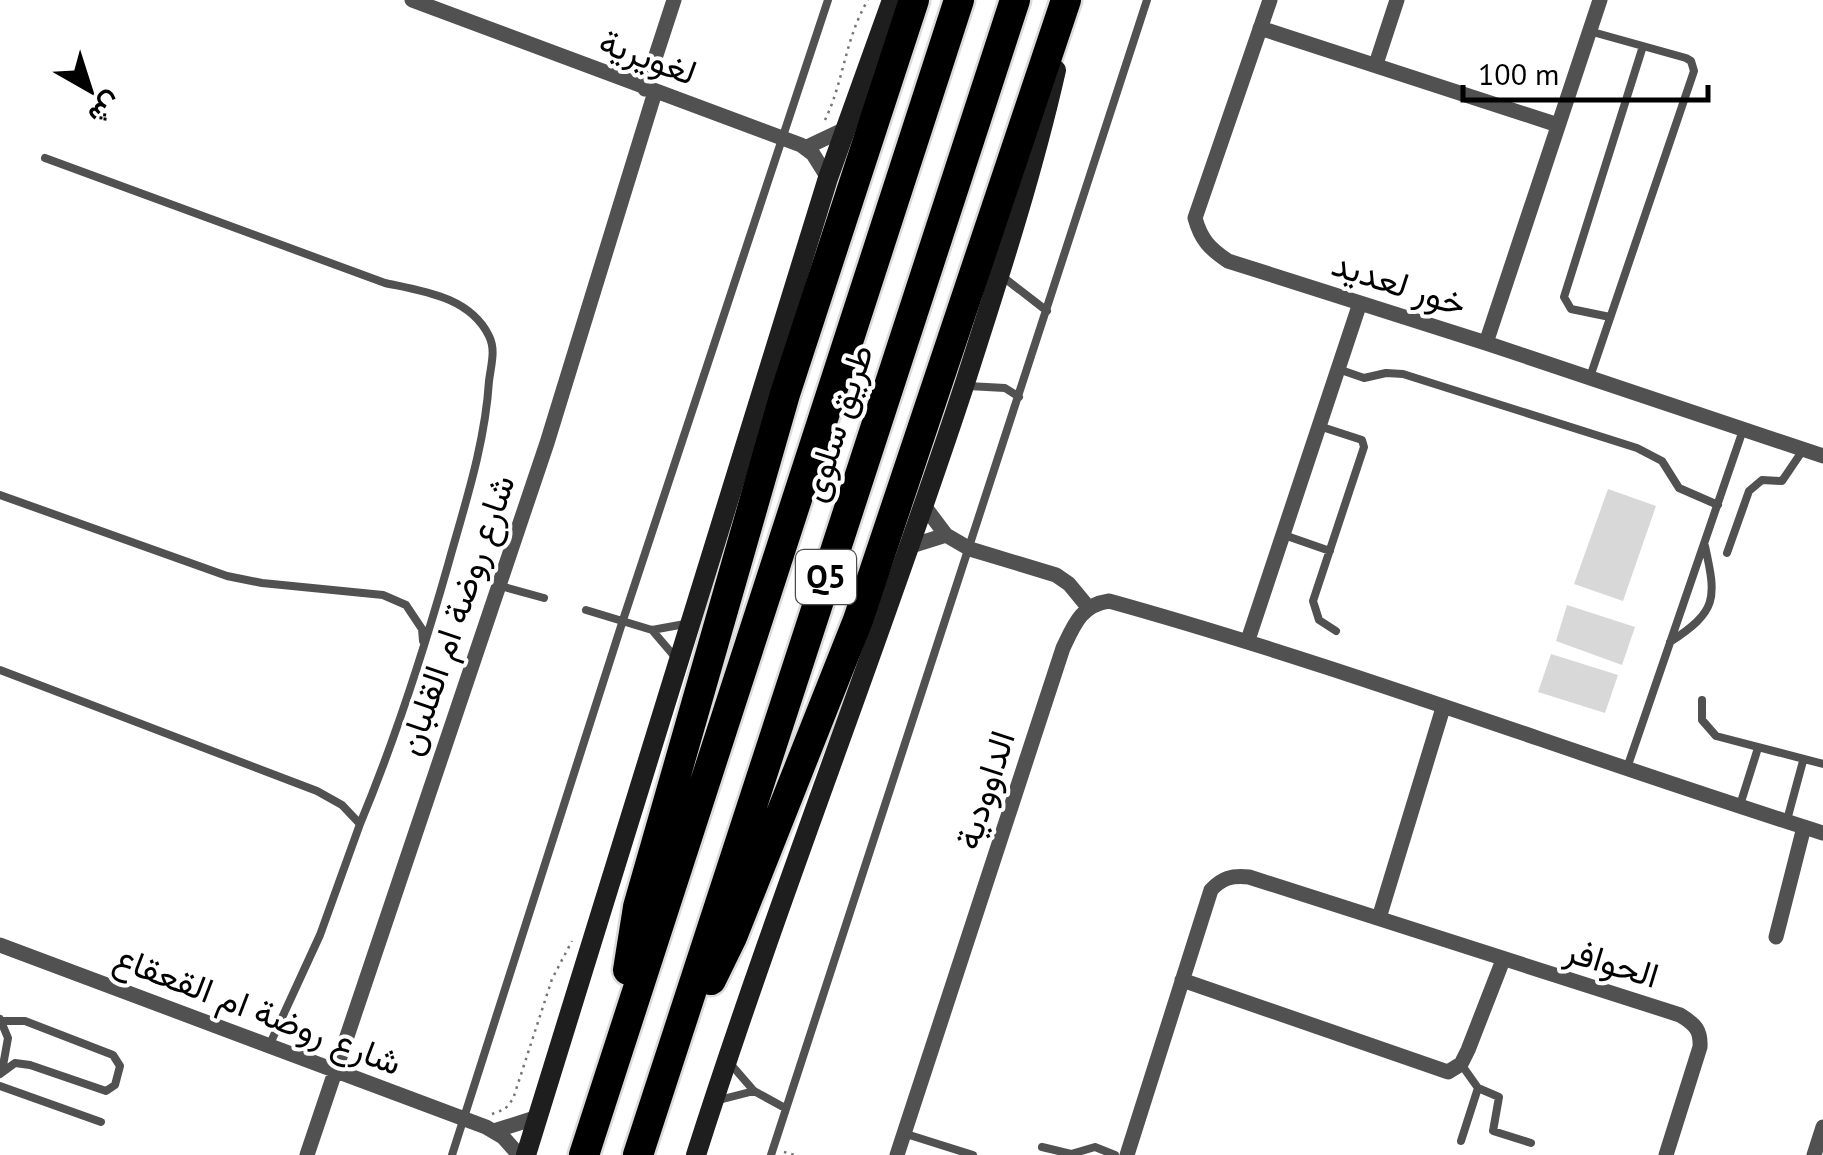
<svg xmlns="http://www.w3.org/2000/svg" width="1823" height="1155" viewBox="0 0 1823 1155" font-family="'PT Sans',Vazirmatn,sans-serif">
<rect width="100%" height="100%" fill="#fff"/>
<path fill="#d8d8d8" d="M 1608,489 L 1656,506 L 1623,601 L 1574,584 Z
M 1567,605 L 1635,627 L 1622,665 L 1556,641 Z
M 1551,654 L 1618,675 L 1605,713 L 1538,692 Z"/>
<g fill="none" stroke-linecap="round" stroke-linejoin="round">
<defs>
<path id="highway" d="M 628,970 L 638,907 L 785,394 L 914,0
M 711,980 L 732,937 L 858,620 L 1066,0
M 584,1155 L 959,0
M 638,1155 L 1015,0"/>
</defs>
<use href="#highway" stroke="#dbdbdb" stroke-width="35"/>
<path stroke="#737373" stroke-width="2.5" stroke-dasharray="2.5 5" stroke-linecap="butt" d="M 825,120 C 844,81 845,38 868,0
M 492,1114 L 505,1109 L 513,1099 L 552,979 L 572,941
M 784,1152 L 795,1155"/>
<path stroke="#515151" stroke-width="8" d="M 1589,31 L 1686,58 L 1691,61 L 1694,71 L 1590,377
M 45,158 L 385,283 C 423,291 470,297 489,336 C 496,350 491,365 489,381 C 485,444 465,504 448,565 C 423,653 395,740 360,824
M 1003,277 L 1047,311
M 1610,317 L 1571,309 L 1564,297 L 1643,46
M 1338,369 L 1364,378 L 1386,373 L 1403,374 L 1637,448 L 1662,461 L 1679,488 L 1718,505
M 968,386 L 1005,388 L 1019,397
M 1319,426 L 1362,440 L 1364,447 L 1313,601 L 1319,620 L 1336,631
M 0,495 L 227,576 L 262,583 L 383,595 L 406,605 L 422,629 L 423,641
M 1284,535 L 1330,551
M 1727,553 L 1749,491 L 1762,480 L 1782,481 L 1803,450
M 497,585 L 544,598
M 586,610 L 652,630 L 685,624
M 652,630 L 675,657
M 1670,642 C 1717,611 1717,600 1705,546
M 0,670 L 317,791 L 342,805 L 360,824 L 320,935 L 269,1046
M 1702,700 L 1702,720 L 1716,736 L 1823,764
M 1627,768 L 1743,430
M 1740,805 L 1758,748
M 1787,820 L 1803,761
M 0,1019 L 8,1038 L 2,1071
M 0,1021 L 25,1021 L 113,1055 L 120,1066 L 115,1085 L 106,1091 L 30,1065 L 15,1063 L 0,1074
M 728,1061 L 754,1091 L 785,1108
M 0,1086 L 101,1122
M 1478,1088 L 1499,1097 L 1493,1131 L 1531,1143
M 715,1101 L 754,1091
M 903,1133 L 973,1155
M 1461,1141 L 1478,1088 L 1461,1064
M 1042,1147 L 1071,1154 L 1095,1147 L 1115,1155
M 452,1155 L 623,620 L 828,0
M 771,1155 L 1147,0"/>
<path stroke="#515151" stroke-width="15" d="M 412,0 L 801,145 L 813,154 L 828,178
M 1270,0 L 1195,218 C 1201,240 1210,249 1228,261 L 1486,343 L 1823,456
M 1260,28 L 1558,125
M 1376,64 L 1397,0
M 645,89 L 674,0
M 807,147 L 845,129
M 1486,343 L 1600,0
M 925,507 L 946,535 L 970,549 L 1056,575 L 1069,584 L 1088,607
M 911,546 L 946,535
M 1248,640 L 1360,303
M 1379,918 L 1443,708
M 1776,937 L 1804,827
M 0,945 L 486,1127 L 503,1137 L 519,1155
M 1182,980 L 1448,1072 L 1461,1064 L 1468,1050 L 1503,960
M 494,1131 L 538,1117
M 307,1155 L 547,443 L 655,92
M 897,1155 L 1063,648 C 1074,625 1081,605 1109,601 C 1350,668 1584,758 1823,833
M 1127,1155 L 1211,890 C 1222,878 1232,875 1249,877 L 1680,1015 C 1695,1024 1701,1030 1700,1047 L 1666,1155
M 1814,1155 L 1823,1127"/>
<path stroke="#1e1e1e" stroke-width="20" d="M 526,1155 L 828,178 L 892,0
M 696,1155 C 779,895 880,642 965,383 C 998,280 1032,176 1056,70"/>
<use href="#highway" stroke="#000" stroke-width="30"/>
</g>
<g text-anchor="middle" stroke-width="8" stroke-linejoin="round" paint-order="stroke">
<rect fill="#fff" stroke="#4c4c4c" stroke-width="2.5" x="796" y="550" width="60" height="54" rx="8"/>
<g font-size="32" font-weight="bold" fill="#000">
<text x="826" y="588">Q5</text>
</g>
<g font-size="35" fill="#000" stroke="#fff">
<text transform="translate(648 57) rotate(20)" y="12">لغويرية</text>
<text transform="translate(1399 284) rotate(18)" y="12">خور لعديد</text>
<text transform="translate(837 423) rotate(-72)" y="12">طريق سلوى</text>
<text transform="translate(456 615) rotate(-71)" y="12">شارع روضة ام القلبان</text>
<text transform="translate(985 790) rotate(-72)" y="12">الداوودية</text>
<text transform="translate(1612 963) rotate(17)" y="12">الحوافر</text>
<text transform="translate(258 1010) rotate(21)" y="12">شارع روضة ام القعقاع</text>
</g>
</g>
<g transform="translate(90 90) rotate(141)" stroke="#ffffff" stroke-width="8" paint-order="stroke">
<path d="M0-8L18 38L0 25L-18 38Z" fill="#000000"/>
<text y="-15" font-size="28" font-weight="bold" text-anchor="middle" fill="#000000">ش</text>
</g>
<path d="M1463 85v15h245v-15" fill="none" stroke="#000000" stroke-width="5"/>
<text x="1478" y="85" font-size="30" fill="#000000" stroke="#ffffff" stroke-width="8" paint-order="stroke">100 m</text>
</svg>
